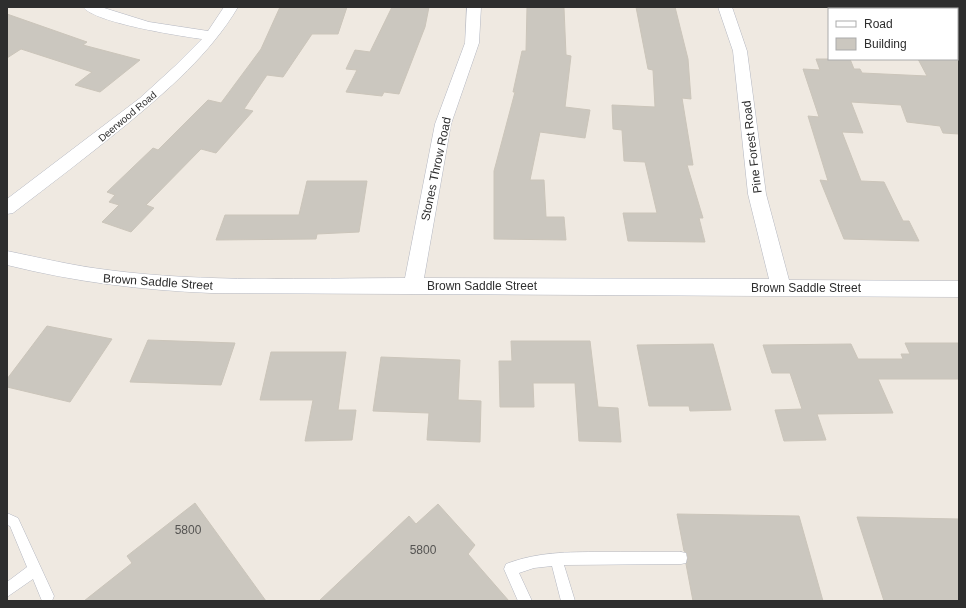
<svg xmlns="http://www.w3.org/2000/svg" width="966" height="608" viewBox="0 0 966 608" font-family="Helvetica,sans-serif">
<rect width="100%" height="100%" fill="#efe9e1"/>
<path fill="#cbc7bf" stroke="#cbc5ba" d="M 280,7 L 347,7 L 338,34 L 312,34 L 283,77 L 267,75 L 244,109 L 253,111 L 216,153 L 201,149 L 146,205 L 154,208 L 131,232 L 102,222 L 119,205 L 109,202 L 115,195 L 107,192 L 153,148 L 158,150 L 208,100 L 221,103 L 261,49 Z
M 392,7 L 429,7 L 425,27 L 399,94 L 384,92 L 382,96 L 346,92 L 357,70 L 346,69 L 355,50 L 370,52 Z
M 527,7 L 564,8 L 566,55 L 571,56 L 565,107 L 590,110 L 585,138 L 540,132 L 530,180 L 544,180 L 546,217 L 564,217 L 566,240 L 494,239 L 494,171 L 515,92 L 513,92 L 522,51 L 526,51 Z
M 636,7 L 675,7 L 688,59 L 691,99 L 682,98 L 693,165 L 687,165 L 703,218 L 699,218 L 705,242 L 628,241 L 623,213 L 657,213 L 645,162 L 624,161 L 622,130 L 613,129 L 612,105 L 655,107 L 653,70 L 648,69 Z
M 7,14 L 87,42 L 83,45 L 140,60 L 100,92 L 75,85 L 92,72 L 21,49 L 7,58 Z
M 816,59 L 850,59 L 854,69 L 860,69 L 862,73 L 927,76 L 918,59 L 959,59 L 959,134 L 943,133 L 940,126 L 907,122 L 901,105 L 851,102 L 863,133 L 842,132 L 861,181 L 884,182 L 903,221 L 909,221 L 919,241 L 844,239 L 820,180 L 828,181 L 808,116 L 819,117 L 803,69 L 820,70 Z
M 307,181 L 367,181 L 359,232 L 317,234 L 316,239 L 216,240 L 225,215 L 299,215 Z
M 47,326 L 112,339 L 70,402 L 7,387 L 7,379 Z
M 148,340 L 235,343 L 221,385 L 130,382 Z
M 511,341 L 590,341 L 598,407 L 618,408 L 621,442 L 579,441 L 575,383 L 533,383 L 534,407 L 500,407 L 499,361 L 512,361 Z
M 905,343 L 959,343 L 959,379 L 878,379 L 893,413 L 817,414 L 826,440 L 784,441 L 775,410 L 802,409 L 790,373 L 772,373 L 763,345 L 851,344 L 858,359 L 903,359 L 901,354 L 910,354 Z
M 713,344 L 731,410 L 690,411 L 689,406 L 649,406 L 637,345 Z
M 271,352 L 346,352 L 338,410 L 356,410 L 352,440 L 305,441 L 313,400 L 260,400 Z
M 381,357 L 460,360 L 458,400 L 481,401 L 480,442 L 427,440 L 429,413 L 373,411 Z
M 195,503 L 266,601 L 84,601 L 132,563 L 127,556 Z
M 438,504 L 475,545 L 468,554 L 509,601 L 319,601 L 409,516 L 416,524 Z
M 677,514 L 799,516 L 823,601 L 693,601 L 686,564 L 688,558 L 687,553 L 684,551 Z
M 857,517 L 959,519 L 959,601 L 884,601 Z"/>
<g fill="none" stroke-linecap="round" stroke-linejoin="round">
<defs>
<path id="lane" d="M 7,513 L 18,518 L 54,596 L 52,601 L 42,601 L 33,579 L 7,597 L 7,582 L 27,567 L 10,526 L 7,525 Z
M 681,552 L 686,553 L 687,558 L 686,563 L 681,564 L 564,565 L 575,601 L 561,601 L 552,566 L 534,568 L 519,573 L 532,601 L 518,601 L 504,569 L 506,564 C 537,552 568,552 601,552 C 627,552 654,552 681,552 Z"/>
<path id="street" d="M 83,7 L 101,7 L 149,22 L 208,31 L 224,7 L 238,7 C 210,54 168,90 126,125 C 89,155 51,184 13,213 L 7,214 L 7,199 L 140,98 L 175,66 L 202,39 C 180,36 95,23 83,7 Z
M 467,7 L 481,7 L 479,43 L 451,124 L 424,278 L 769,279 L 748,194 L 733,51 L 718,7 L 732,7 L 747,51 L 766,194 L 789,280 L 959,281 L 959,297 L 211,293 C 140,290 76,282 7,265 L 7,251 C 41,258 74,266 108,270 C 206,283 306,278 405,278 L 435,124 L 465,43 Z"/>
</defs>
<use href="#lane" stroke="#b4b7c1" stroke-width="1"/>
<use href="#street" stroke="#b4b7c1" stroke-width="1"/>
<use href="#lane" fill="#fff" fill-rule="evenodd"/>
<use href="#street" fill="#fff" fill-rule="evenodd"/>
</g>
<g text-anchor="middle" stroke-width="3" stroke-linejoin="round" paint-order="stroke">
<g font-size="10" fill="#2e2e2e" stroke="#fff">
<text transform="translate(127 116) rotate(-40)" y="4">Deerwood Road</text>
</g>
<g font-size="12" fill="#2e2e2e" stroke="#fff">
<text transform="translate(752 147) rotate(-97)" y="4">Pine Forest Road</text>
<text transform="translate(436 169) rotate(-78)" y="4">Stones Throw Road</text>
<text transform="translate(158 282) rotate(4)" y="4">Brown Saddle Street</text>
<text x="482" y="290">Brown Saddle Street</text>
<text x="806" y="292">Brown Saddle Street</text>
</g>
<g font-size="12" fill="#555452">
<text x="188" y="534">5800</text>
<text x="423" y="554">5800</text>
</g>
</g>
<rect width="966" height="608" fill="none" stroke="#2e2e2e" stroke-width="16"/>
<rect x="828" y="8" width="130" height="52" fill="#ffffff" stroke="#ababab"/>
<rect x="836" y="21" width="20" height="6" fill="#ffffff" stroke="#ababab"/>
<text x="864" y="28" font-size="12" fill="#2e2e2e">Road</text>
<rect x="836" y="38" width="20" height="12" fill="#cbc7bf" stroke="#ababab"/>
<text x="864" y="48" font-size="12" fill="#2e2e2e">Building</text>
</svg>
